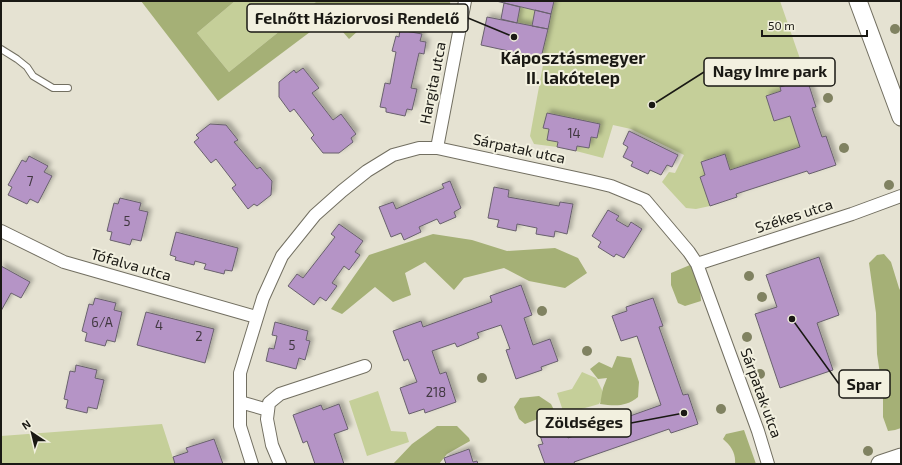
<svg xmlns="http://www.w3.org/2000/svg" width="902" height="465" viewBox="0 0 902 465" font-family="'Exo 2',sans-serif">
<defs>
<filter id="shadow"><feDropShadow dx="3.5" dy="-3.5" stdDeviation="2" flood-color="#0004"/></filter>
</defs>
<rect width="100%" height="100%" fill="#e5e2d2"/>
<path fill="#c5cf99" d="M 235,1 L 317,1 L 229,72 L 197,33 Z
M 554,1 L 780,1 L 807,79 L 780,87 L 781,91 L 766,96 L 774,121 L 790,116 L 800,147 L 730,170 L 725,154 L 701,162 L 705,175 L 700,177 L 710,206 L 696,209 L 686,208 L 662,182 L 669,172 L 675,173 L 684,155 L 631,129 L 613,125 L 603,158 L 576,151 L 577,146 L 589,148 L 591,137 L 597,138 L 600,124 L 547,113 L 544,128 L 549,129 L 547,140 L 558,142 L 557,147 L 534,144 L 530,136 L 543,65 L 541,58 Z
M 520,7 L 535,10 L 532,26 L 517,23 Z
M 582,372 L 596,378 L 604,394 L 599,404 L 564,414 L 557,393 L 572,389 Z
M 378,391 L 391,431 L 406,432 L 409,442 L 367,456 L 349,401 Z
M 162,424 L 175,464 L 1,464 L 1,436 Z"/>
<path fill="#a5b076" d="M 141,1 L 235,1 L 197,33 L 229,72 L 317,1 L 450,1 L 451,15 L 459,17 L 456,30 L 379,12 L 349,39 L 330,17 L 218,101 Z
M 433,234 L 472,240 L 507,251 L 555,248 L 578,258 L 587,273 L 565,288 L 529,281 L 504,268 L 464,278 L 454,290 L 425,262 L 405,273 L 411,295 L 393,302 L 375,287 L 342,314 L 331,309 L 369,255 Z
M 884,254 L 891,262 L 899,288 L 901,292 L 901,428 L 895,430 L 888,431 L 883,417 L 883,394 L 877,354 L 876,313 L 869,263 L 877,255 Z
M 690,265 C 699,278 700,285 701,301 L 685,306 L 678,303 L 671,285 L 671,273 Z
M 617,356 L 631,358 L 639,382 L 638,397 C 626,407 615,406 600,404 L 603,388 L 607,378 L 598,379 L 590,369 L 599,362 L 612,368 Z
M 539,396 L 551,404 L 555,412 L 525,424 L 519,419 L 514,407 L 520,398 Z
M 437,426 L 457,426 L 469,438 L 470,441 L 447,454 L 439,464 L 393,464 L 412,444 Z
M 744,430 L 756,464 L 735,464 C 736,453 731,446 723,439 L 726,434 Z"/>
<path fill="#b594c6" stroke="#69616d" filter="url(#shadow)" d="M 496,1 L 554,1 L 551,14 Z
M 504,3 L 520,7 L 517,23 L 501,19 Z
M 535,10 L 551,14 L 548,29 L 532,26 Z
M 487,17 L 548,29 L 541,58 L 481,45 Z
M 400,30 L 422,34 L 420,41 L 426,42 L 424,54 L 419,53 L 411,88 L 417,89 L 412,110 L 407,109 L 405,116 L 386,112 L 386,108 L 380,107 L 385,83 L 390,84 L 396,52 L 392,51 L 396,36 L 399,37 Z
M 303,68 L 319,88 L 312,93 L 333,120 L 341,114 L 356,134 L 351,138 L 353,142 L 339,153 L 323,153 L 311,138 L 314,135 L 294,109 L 290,112 L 279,97 L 279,82 L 294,70 L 296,73 Z
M 807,79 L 816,107 L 812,108 L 822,137 L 826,136 L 836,165 L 809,174 L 807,171 L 736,194 L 737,197 L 710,206 L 700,177 L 705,175 L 701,162 L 725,154 L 730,170 L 800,147 L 790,116 L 774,121 L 766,96 L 781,91 L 780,87 Z
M 547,113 L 600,124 L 597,138 L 591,137 L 589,148 L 577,146 L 576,151 L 557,147 L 558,142 L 547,140 L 549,129 L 543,128 Z
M 210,124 L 226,125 L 238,140 L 234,142 L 257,169 L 260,167 L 272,181 L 271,195 L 257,206 L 254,204 L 248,209 L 232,188 L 236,185 L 216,159 L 211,163 L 194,142 L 199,138 L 196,135 Z
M 629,131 L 678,155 L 672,167 L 667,165 L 661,175 L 650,170 L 648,174 L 631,166 L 633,162 L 623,157 L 628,147 L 623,144 Z
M 29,156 L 48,166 L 44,172 L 52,176 L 38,203 L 30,199 L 27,204 L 8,195 L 12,187 L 8,185 L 22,160 L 26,162 Z
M 450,181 L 461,208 L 454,212 L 456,217 L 440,224 L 437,219 L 419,227 L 421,232 L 404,240 L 401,233 L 391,237 L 379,207 L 393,202 L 396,209 L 444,188 L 442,184 Z
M 494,187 L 509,190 L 508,197 L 559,206 L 560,202 L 573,204 L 567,234 L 555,231 L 554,237 L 536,234 L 537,228 L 517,224 L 516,231 L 497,227 L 499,220 L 488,218 Z
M 120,198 L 141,203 L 139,210 L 148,212 L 141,241 L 132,239 L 130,245 L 110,240 L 112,232 L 107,231 L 114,203 L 118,204 Z
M 608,210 L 619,216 L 616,220 L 628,227 L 631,222 L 642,229 L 624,258 L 616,254 L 614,257 L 598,247 L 601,242 L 592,236 Z
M 339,224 L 363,241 L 355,252 L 360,255 L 349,270 L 344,266 L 332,283 L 337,286 L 326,301 L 320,297 L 314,305 L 288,286 L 297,274 L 303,278 L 335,237 L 331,234 Z
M 176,232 L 238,248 L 232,271 L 225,270 L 224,274 L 204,269 L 206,264 L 195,261 L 194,265 L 175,260 L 176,257 L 170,255 Z
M 819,257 L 839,315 L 817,323 L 833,370 L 780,388 L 755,314 L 777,307 L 766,275 Z
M 1,266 L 30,282 L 21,298 L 11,293 L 1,311 Z
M 521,285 L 532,315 L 524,318 L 533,345 L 550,339 L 558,361 L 541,367 L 542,370 L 516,379 L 506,350 L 510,349 L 501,325 L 477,333 L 479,338 L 457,347 L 455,343 L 432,351 L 440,374 L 446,372 L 456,402 L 425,413 L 424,409 L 409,414 L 400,388 L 417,382 L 408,359 L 404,361 L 393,331 L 421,321 L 423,327 L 492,302 L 490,296 Z
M 95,298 L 116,303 L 114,310 L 122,312 L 115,342 L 107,340 L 105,346 L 85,341 L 87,333 L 82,331 L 89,304 L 93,305 Z
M 653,298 L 663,326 L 659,327 L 683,395 L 688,394 L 698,424 L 671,433 L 669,429 L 574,462 L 575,464 L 545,464 L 538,445 L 543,444 L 538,430 L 563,422 L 568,438 L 661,405 L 637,336 L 621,341 L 612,316 L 627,311 L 626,307 Z
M 146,312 L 214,329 L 205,363 L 137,345 Z
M 275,322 L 308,331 L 306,340 L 310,341 L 305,360 L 299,358 L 296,369 L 266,361 L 269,348 L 274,349 L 277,336 L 272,335 Z
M 76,365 L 97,370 L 95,378 L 104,380 L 97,409 L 88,407 L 87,413 L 66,408 L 68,400 L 64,399 L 70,371 L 75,372 Z
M 339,404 L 348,429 L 334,434 L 344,464 L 315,464 L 307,441 L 303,443 L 293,415 L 321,405 L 323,410 Z
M 214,439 L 223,464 L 175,464 L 173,457 L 188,452 L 186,448 Z
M 469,449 L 473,462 L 477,461 L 478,464 L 446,464 L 444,458 Z"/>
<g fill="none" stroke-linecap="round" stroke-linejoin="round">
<defs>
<path id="lane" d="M 1,49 L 17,59 L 27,67 L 33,76 L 53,88 L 68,88"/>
<path id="street" d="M 437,148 L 465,1
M 1,231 L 64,262 L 256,317
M 697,264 L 852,214 L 901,196
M 240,402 L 268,410
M 252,464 L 240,426 L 240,373 L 263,298 L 282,256 L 315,215 L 342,191 L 367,171 L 393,155 L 419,148 L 437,148 L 590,181 L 611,186 L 645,200 L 689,252 L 697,264 L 758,431 L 768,464
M 280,464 L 272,445 L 267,419 L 269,403 L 280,394 L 365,366"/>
<path id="secondary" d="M 858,1 L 901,117
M 880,464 L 901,457"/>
</defs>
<use href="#lane" stroke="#726f61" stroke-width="8"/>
<use href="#street" stroke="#726f61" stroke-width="14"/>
<use href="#secondary" stroke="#726f61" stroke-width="19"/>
<use href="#lane" stroke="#fff" stroke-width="6"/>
<use href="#street" stroke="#fff" stroke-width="12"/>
<use href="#secondary" stroke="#fff" stroke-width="17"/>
</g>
<g fill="#808261">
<circle cx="895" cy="29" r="5"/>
<circle cx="828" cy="98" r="5"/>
<circle cx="844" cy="148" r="5"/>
<circle cx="889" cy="185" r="5"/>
<circle cx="749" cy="276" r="5"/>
<circle cx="762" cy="297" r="5"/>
<circle cx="542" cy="311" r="5"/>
<circle cx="747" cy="337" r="5"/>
<circle cx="587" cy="351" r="5"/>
<circle cx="760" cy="374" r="5"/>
<circle cx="482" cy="378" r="5"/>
<circle cx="764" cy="403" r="5"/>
<circle cx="721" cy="409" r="5"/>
<circle cx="868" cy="451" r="5"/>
</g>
<g text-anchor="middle" stroke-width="4" stroke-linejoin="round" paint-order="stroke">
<g font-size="13" fill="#413840">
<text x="574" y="138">14</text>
<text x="30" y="186">7</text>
<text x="127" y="226">5</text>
<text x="102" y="327">6/A</text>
<text x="159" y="330">4</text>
<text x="199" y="341">2</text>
<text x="292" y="350">5</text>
<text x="436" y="397">218</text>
</g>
<g font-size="15" fill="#1a1914" stroke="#f2f0df">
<text transform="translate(433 83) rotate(-79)" y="5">Hargita utca</text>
<text transform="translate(519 149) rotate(12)" y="5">Sárpatak utca</text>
<text transform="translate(794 216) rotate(-18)" y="5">Székes utca</text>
<text transform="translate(131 265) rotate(16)" y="5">Tófalva utca</text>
<text transform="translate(761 393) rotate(70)" y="5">Sárpatak utca</text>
</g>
<g font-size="17" font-weight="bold" fill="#1a1914" stroke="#f2f0df">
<text x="573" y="64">Káposztásmegyer<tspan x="573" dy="20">II. lakótelep</tspan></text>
</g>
</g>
<path fill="none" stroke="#1a1914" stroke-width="1.5" d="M514 37L468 18M652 105L704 72M792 319L839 384M684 413L631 423"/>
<g fill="#1a1914" stroke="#f2f0df" stroke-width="1.5">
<circle cx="514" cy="37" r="4"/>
<circle cx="652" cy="105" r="4"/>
<circle cx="792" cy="319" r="4"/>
<circle cx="684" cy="413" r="4"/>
</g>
<g fill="#f2f0df" stroke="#1a1914" stroke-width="1.5">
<rect x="247" y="4" width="221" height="28" rx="4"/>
<rect x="704" y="58" width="131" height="28" rx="4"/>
<rect x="839" y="370" width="51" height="28" rx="4"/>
<rect x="537" y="409" width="94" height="28" rx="4"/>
</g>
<g font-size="16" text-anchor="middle" font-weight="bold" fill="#1a1914">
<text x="357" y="24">Felnőtt Háziorvosi Rendelő</text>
<text x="770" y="77">Nagy Imre park</text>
<text x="864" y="390">Spar</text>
<text x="584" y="428">Zöldséges</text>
</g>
<rect width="902" height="465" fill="none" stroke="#1a1914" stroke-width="4"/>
<g transform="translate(32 433) rotate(325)" stroke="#f2f0df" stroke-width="3" paint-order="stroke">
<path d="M0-3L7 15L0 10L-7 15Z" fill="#1a1914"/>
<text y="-6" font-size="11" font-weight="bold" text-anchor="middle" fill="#1a1914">N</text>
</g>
<path d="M762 30v6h105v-6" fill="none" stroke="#1a1914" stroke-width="2"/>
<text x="768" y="30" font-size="12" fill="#1a1914" stroke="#f2f0df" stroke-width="3" paint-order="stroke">50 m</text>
</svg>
